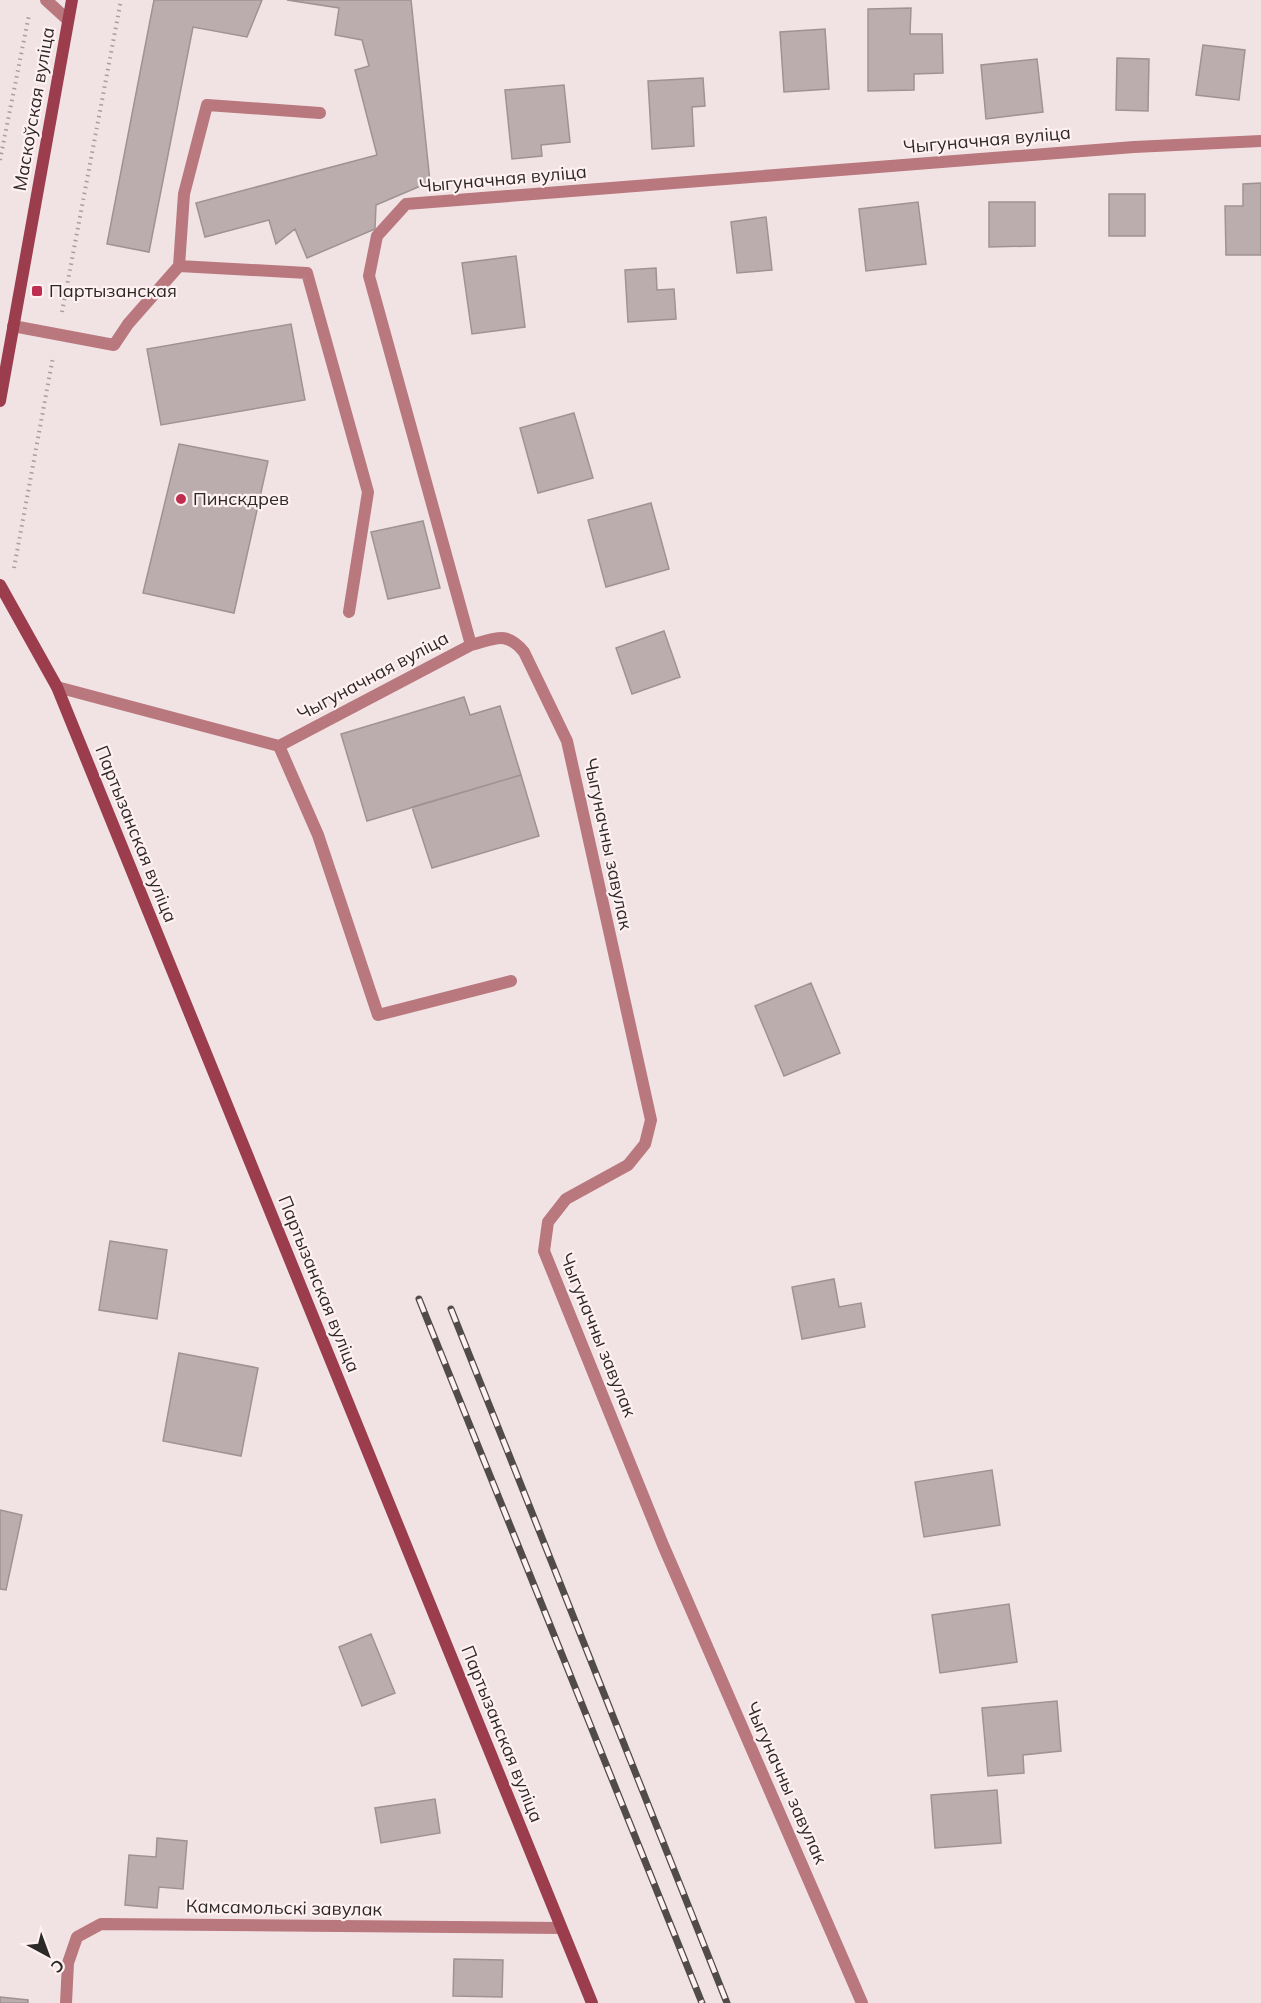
<svg xmlns="http://www.w3.org/2000/svg" width="1261" height="2003" viewBox="0 0 1261 2003" font-family="Mulish,sans-serif">
<rect width="100%" height="100%" fill="#f1e3e4"/>
<path fill="#bbadae" stroke="#9f9293" stroke-width="1.5" d="M 154,0 L 262,0 L 247,37 L 193,27 L 149,252 L 107,244 Z
M 287,0 L 411,0 L 430,182 L 376,205 L 375,229 L 307,258 L 295,229 L 276,244 L 269,220 L 205,237 L 196,203 L 377,155 L 355,70 L 369,66 L 362,40 L 335,35 L 339,8 Z
M 911,8 L 910,34 L 942,34 L 943,73 L 914,74 L 914,90 L 868,91 L 868,9 Z
M 825,29 L 829,89 L 784,92 L 780,32 Z
M 1203,45 L 1245,50 L 1239,100 L 1196,95 Z
M 1117,58 L 1149,59 L 1148,111 L 1116,110 Z
M 1037,59 L 1043,112 L 986,119 L 981,65 Z
M 703,78 L 705,106 L 692,107 L 694,146 L 652,149 L 648,81 Z
M 564,85 L 570,142 L 541,145 L 542,156 L 512,159 L 505,90 Z
M 1261,183 L 1261,255 L 1226,255 L 1225,206 L 1243,206 L 1243,184 Z
M 1109,194 L 1145,194 L 1145,236 L 1109,236 Z
M 918,202 L 926,264 L 866,271 L 859,209 Z
M 989,202 L 1035,202 L 1035,246 L 989,247 Z
M 766,217 L 772,270 L 737,273 L 731,222 Z
M 516,256 L 525,327 L 472,334 L 462,263 Z
M 656,268 L 657,290 L 674,289 L 676,319 L 628,322 L 625,270 Z
M 291,324 L 305,400 L 161,425 L 147,349 Z
M 574,413 L 593,478 L 538,493 L 520,428 Z
M 179,444 L 268,461 L 234,613 L 143,593 Z
M 651,503 L 669,569 L 606,587 L 588,520 Z
M 423,521 L 440,588 L 388,599 L 371,532 Z
M 664,631 L 680,677 L 632,694 L 616,648 Z
M 464,697 L 470,715 L 500,706 L 521,775 L 367,821 L 341,734 Z
M 521,775 L 539,836 L 432,868 L 412,807 Z
M 811,983 L 840,1053 L 784,1076 L 755,1006 Z
M 110,1241 L 167,1250 L 157,1319 L 99,1310 Z
M 834,1279 L 839,1307 L 861,1303 L 865,1327 L 802,1339 L 792,1287 Z
M 179,1353 L 258,1368 L 241,1456 L 163,1441 Z
M 992,1470 L 1000,1525 L 924,1537 L 915,1482 Z
M 0,1510 L 22,1515 L 6,1590 L 0,1589 Z
M 1009,1604 L 1017,1662 L 940,1673 L 932,1615 Z
M 371,1634 L 395,1693 L 362,1706 L 339,1647 Z
M 1057,1701 L 1061,1751 L 1023,1755 L 1024,1773 L 988,1776 L 982,1708 Z
M 997,1790 L 1001,1843 L 935,1848 L 931,1795 Z
M 435,1799 L 440,1833 L 381,1843 L 375,1808 Z
M 157,1838 L 187,1841 L 183,1889 L 159,1887 L 157,1908 L 125,1905 L 129,1855 L 156,1857 Z
M 454,1959 L 503,1960 L 502,1997 L 453,1996 Z
M 0,1997 L 28,2000 L 28,2003 L 0,2003 Z"/>
<g fill="none" stroke-linecap="round" stroke-linejoin="round">
<path stroke="#a99e9f" stroke-width="4" stroke-dasharray="1.5 4.5" stroke-linecap="butt" d="M 0,160 L 29,15
M 62,312 L 121,0
M 14,568 L 53,357"/>
<path stroke="#b9777e" stroke-width="12" d="M 179,266 L 184,194 L 207,105 L 320,113
M 13,326 L 114,345 L 128,324 L 179,266 L 307,273 L 368,492 L 349,612
M 279,746 L 318,835 L 378,1015 L 511,981"/>
<path stroke="#b9777e" stroke-width="12" d="M 46,0 L 68,20
M 471,645 C 495,639 506,630 524,652 L 567,741 L 651,1120 L 645,1144 L 628,1165 L 566,1199 L 548,1222 L 544,1251 L 663,1545 L 862,2003
M 57,687 L 279,746 L 471,645 L 369,276 L 377,236 L 406,204 L 1134,147 L 1261,141
M 66,2003 L 68,1963 L 77,1937 L 101,1924 L 561,1928"/>
<path stroke="#9b3d4d" stroke-width="12" d="M 0,401 L 72,0
M 0,585 L 57,687 L 592,2003"/>
<defs>
<path id="rail" d="M 419,1299 L 702,2003
M 451,1309 L 727,2003"/>
</defs>
<use href="#rail" stroke="#514b4b" stroke-width="7"/>
<use href="#rail" stroke="#fff0f1" stroke-width="4.5" stroke-dasharray="14" stroke-linecap="butt"/>
</g>
<g fill="#be2e4f" stroke="#fff0f1" stroke-width="2">
<rect x="31" y="285" width="12" height="12" rx="3"/>
<circle cx="181" cy="499" r="6"/>
</g>
<g text-anchor="middle" stroke-width="4.5" stroke-linejoin="round" paint-order="stroke">
<g font-size="18" fill="#2e2929" stroke="#fff0f1">
<text transform="translate(34 109) rotate(-80)" y="6">Маскоўская вуліца</text>
<text transform="translate(987 140) rotate(-5)" y="6">Чыгуначная вуліца</text>
<text transform="translate(503 179) rotate(-5)" y="6">Чыгуначная вуліца</text>
<text transform="translate(373 676) rotate(-28)" y="6">Чыгуначная вуліца</text>
<text transform="translate(136 834) rotate(68)" y="6">Партызанская вуліца</text>
<text transform="translate(608 844) rotate(78)" y="6">Чыгуначны завулак</text>
<text transform="translate(319 1284) rotate(68)" y="6">Партызанская вуліца</text>
<text transform="translate(598 1335) rotate(68)" y="6">Чыгуначны завулак</text>
<text transform="translate(502 1734) rotate(68)" y="6">Партызанская вуліца</text>
<text transform="translate(786 1783) rotate(66)" y="6">Чыгуначны завулак</text>
<text transform="translate(284 1908) rotate(1)" y="6">Камсамольскі завулак</text>
</g>
<g font-size="18" fill="#2e2929" stroke="#fff0f1" text-anchor="start">
<text x="49" y="297">Партызанская</text>
<text x="193" y="505">Пинскдрев</text>
</g>
</g>
<g transform="translate(48 1955) rotate(139)" stroke="#fff0f1" stroke-width="4.5" paint-order="stroke">
<path d="M0-4.5L10 22L0 15L-10 22Z" fill="#2e2929"/>
<text y="-9" font-size="16" font-weight="bold" text-anchor="middle" fill="#2e2929">С</text>
</g>
</svg>
